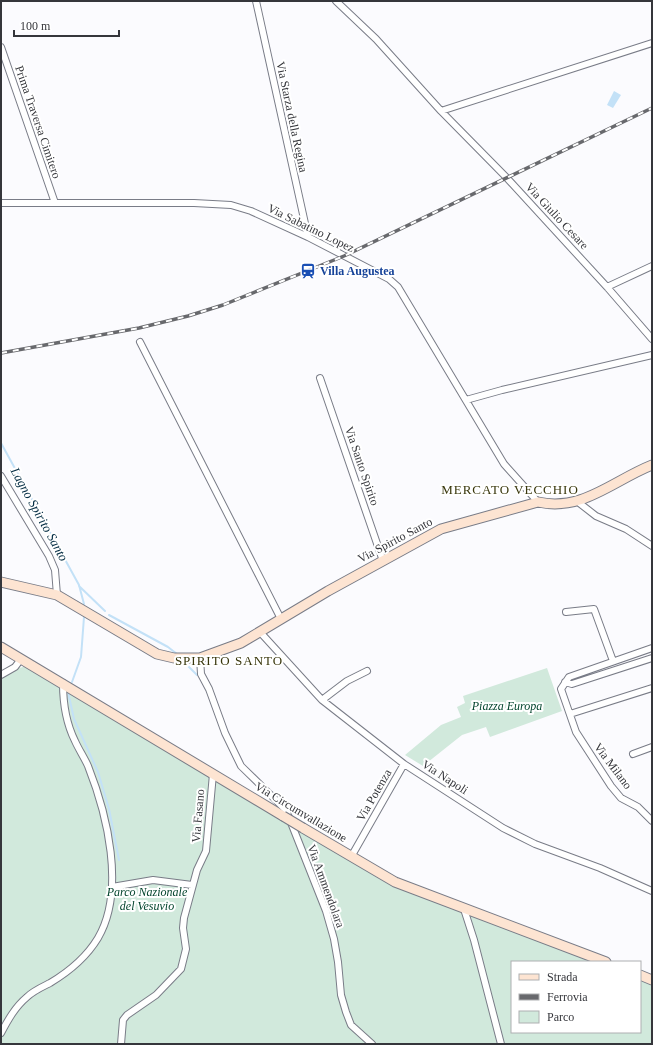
<svg xmlns="http://www.w3.org/2000/svg" width="653" height="1045" viewBox="0 0 653 1045" font-family="Georgia,serif">
<rect width="100%" height="100%" fill="#fbfbfe"/>
<path fill="#d1e9dc" d="M 37,663 L 403,883 L 611,962 L 512,962 L 512,1032 L 640,1032 L 640,973 L 652,978 L 652,1044 L 1,1044 L 1,673 Z
M 547,668 L 562,711 L 490,737 L 486,727 L 462,735 L 423,766 L 405,755 L 441,725 L 461,717 L 457,707 L 465,703 L 463,696 Z"/>
<path fill="#c3e1f7" d="M 614,91 L 621,95 L 613,108 L 607,105 Z"/>
<g fill="none" stroke-linecap="round" stroke-linejoin="round">
<path stroke="#c3e1f7" stroke-width="2" d="M 1,443 L 79,585 L 84,604
M 79,586 L 105,611
M 109,615 L 168,647 L 177,654
M 187,665 L 197,675
M 72,682 L 81,657 L 84,617
M 68,692 L 74,719 L 98,772 L 109,809 L 119,860"/>
<defs>
<path id="street" d="M 256,1 L 308,237
M 336,1 L 376,39 L 441,111 L 506,177 L 607,287 L 652,339
M 1,47 L 55,203
M 441,111 L 652,43
M 1,203 L 194,203 L 231,205 L 251,211 L 308,237 L 389,279 L 398,287 L 504,464 L 538,502
M 607,287 L 652,266
M 140,342 L 281,619
M 320,378 L 383,561
M 466,400 L 502,390 L 652,355
M 1,476 L 49,556 L 55,570 L 57,595
M 578,502 L 596,516 L 626,529 L 652,546
M 566,612 L 594,609 L 613,661
M 260,632 L 322,700 L 404,764 L 503,828 L 535,844 L 600,868 L 652,891
M 652,648 L 569,677 L 561,689 L 576,732 L 611,786 L 621,798 L 638,807 L 652,821
M 200,658 L 201,674 L 209,689 L 225,733 L 241,766 L 286,810 L 326,911 L 334,939 L 338,962 L 341,995 L 346,1012 L 351,1025 L 372,1044
M 1,675 L 15,667 L 21,659
M 565,682 L 572,684 L 652,658
M 322,700 L 347,681 L 367,671
M 570,714 L 652,688
M 633,754 L 652,747
M 351,857 L 404,764
M 112,887 L 153,880 L 192,885
M 464,909 L 474,940 L 501,1044
M 1,1033 C 8,1020 15,1007 27,997 C 33,991 42,987 50,983 C 70,971 86,958 98,938 C 126,890 107,814 88,766 C 84,757 79,750 75,741 C 66,723 63,703 63,683
M 121,1044 L 123,1020 L 127,1015 L 156,995 L 181,969 L 186,949 L 183,928 L 184,918 L 197,870 L 206,851 L 213,774"/>
<path id="secondary" d="M 1,582 L 57,595 L 157,654 L 174,658 L 200,658 L 241,643 L 328,591 L 441,529 L 538,502 C 582,512 612,481 652,465
M 1,647 L 283,816
M 303,828 L 395,882 L 606,962
M 640,975 L 652,980"/>
</defs>
<use href="#street" stroke="#797c87" stroke-width="8"/>
<use href="#secondary" stroke="#797c87" stroke-width="11"/>
<use href="#street" stroke="#fff" stroke-width="6"/>
<use href="#secondary" stroke="#fde4d2" stroke-width="9"/>
<defs>
<path id="rail" d="M 1,353 L 139,328 L 188,316 L 223,305 L 344,256 L 652,108"/>
</defs>
<use href="#rail" stroke="#68696d" stroke-width="3.5"/>
<use href="#rail" stroke="#fff" stroke-width="2" stroke-dasharray="6" stroke-linecap="butt"/>
<defs>
<path id="secondary-bridge" d="M 283,816 L 303,828"/>
</defs>
<use href="#secondary-bridge" stroke="#797c87" stroke-width="11" stroke-linecap="butt"/>
<use href="#secondary-bridge" stroke="#fde4d2" stroke-width="9"/>
</g>
<defs>
<symbol id="station-bare" viewBox="-9 -9 18 18"><path d="M-3-6H3Q5-6 5-4V2Q5 4 3 4L4.5 6H3L1.5 4h-3L-3 6H-4.5L-3 4Q-5 4-5 2V-4Q-5-6-3-6ZM-3.5-4v3h7v-3ZM-3.5 1v1.5H-2V1ZM2 1v1.5H3.5V1Z" fill="#1a4fb4" stroke="#fff" stroke-width="2.5" paint-order="stroke"/></symbol>
</defs>
<g fill-rule="evenodd">
<use href="#station-bare" x="297" y="260" width="22" height="22"/>
</g>
<g text-anchor="middle" stroke-width="4" stroke-linejoin="round" paint-order="stroke">
<g font-size="12" fill="#35363b" stroke="#fff">
<text transform="translate(292 117) rotate(78)" y="4">Via Starza della Regina</text>
<text transform="translate(38 122) rotate(71)" y="4">Prima Traversa Cimitero</text>
<text transform="translate(557 216) rotate(47)" y="4">Via Giulio Cesare</text>
<text transform="translate(311 228) rotate(26)" y="4">Via Sabatino Lopez</text>
<text transform="translate(362 466) rotate(71)" y="4">Via Santo Spirito</text>
<text transform="translate(395 540) rotate(-28)" y="4">Via Spirito Santo</text>
<text transform="translate(613 766) rotate(53)" y="4">Via Milano</text>
<text transform="translate(445 777) rotate(33)" y="4">Via Napoli</text>
<text transform="translate(374 795) rotate(-60)" y="4">Via Potenza</text>
<text transform="translate(301 812) rotate(31)" y="4">Via Circumvallazione</text>
<text transform="translate(198 816) rotate(-85)" y="4">Via Fasano</text>
<text transform="translate(326 886) rotate(70)" y="4">Via Ammendolara</text>
</g>
<g font-size="12" font-weight="bold" fill="#164399" stroke="#fff" text-anchor="start">
<text x="320" y="275">Villa Augustea</text>
</g>
<g font-size="12" font-style="italic" fill="#03442d" stroke="#fff">
<text x="507" y="710">Piazza Europa</text>
<text x="147" y="896">Parco Nazionale<tspan x="147" dy="14">del Vesuvio</tspan></text>
</g>
<g font-size="13" letter-spacing="1" fill="#38360b" stroke="#fff">
<text x="510" y="494">MERCATO VECCHIO</text>
<text x="229" y="665">SPIRITO SANTO</text>
</g>
<g font-size="13" font-style="italic" fill="#032c42" stroke="#fff">
<text transform="translate(40 514) rotate(61)" y="5">Lagno Spirito Santo</text>
</g>
</g>
<rect width="653" height="1045" fill="none" stroke="#35363b" stroke-width="4"/>
<rect x="511" y="961" width="130" height="72" fill="#ffffff" stroke="#aeafb1"/>
<rect x="519" y="974" width="20" height="6" fill="#fde4d2" stroke="#aeafb1"/>
<text x="547" y="981" font-size="12" fill="#35363b">Strada</text>
<rect x="519" y="994" width="20" height="6" fill="#68696d" stroke="#aeafb1"/>
<text x="547" y="1001" font-size="12" fill="#35363b">Ferrovia</text>
<rect x="519" y="1011" width="20" height="12" fill="#d1e9dc" stroke="#aeafb1"/>
<text x="547" y="1021" font-size="12" fill="#35363b">Parco</text>
<path d="M14 30v6h105v-6" fill="none" stroke="#35363b" stroke-width="2"/>
<text x="20" y="30" font-size="12" fill="#35363b" stroke="#ffffff" stroke-width="3" paint-order="stroke">100 m</text>
</svg>
